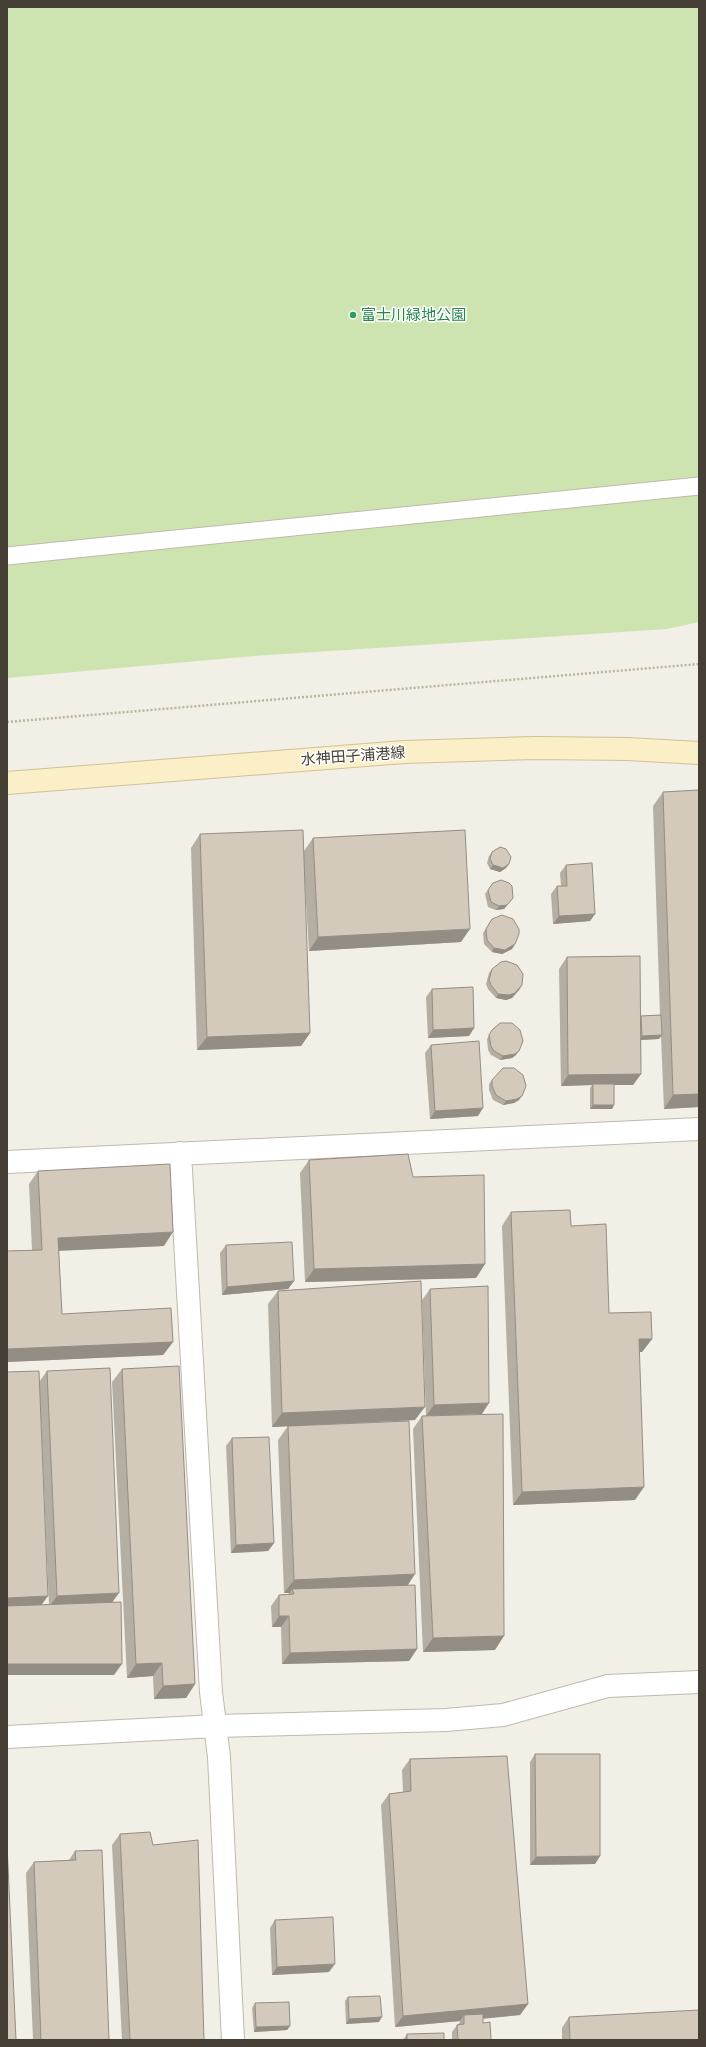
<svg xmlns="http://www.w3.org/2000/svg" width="706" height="2047" viewBox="0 0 706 2047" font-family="'Sofia Sans Condensed','Noto Sans JP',sans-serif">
<rect width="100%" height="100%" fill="#f2efe6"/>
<path fill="#cde4b1" d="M 7,7 L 699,7 L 699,622 L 667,629 L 254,656 L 7,678 Z"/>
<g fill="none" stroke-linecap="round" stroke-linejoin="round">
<defs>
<path id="service" d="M 7,556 L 699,486"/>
<path id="minor" d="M 180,1153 L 211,1692 L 219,1757 L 233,2040
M 7,1162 L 699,1129
M 7,1737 L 216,1726 L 446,1720 L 503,1715 L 608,1686"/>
<path id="tertiary" d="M 608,1686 L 699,1682"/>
<path id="secondary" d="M 7,783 L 404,752 L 535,748 L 628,749 L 699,753"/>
</defs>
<use href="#service" stroke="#c0b9ac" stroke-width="19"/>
<use href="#minor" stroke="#c0b9ac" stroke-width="24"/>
<use href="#tertiary" stroke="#c0b9ac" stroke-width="24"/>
<use href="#secondary" stroke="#d0c198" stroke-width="24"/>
<path stroke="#beb29b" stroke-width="2.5" stroke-dasharray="2 2" stroke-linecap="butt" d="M 7,722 L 699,664"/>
<use href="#service" stroke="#fff" stroke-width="17"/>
<use href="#minor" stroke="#fff" stroke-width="22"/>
<use href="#tertiary" stroke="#fff" stroke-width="22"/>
<use href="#secondary" stroke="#fbefc7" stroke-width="22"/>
</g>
<path fill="#b5aea2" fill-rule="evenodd" d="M 699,790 L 699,1107 L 664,1109 L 661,1036 L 659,1039 L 641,1040 L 641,1074 L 633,1085 L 614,1085 L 614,1105 L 612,1109 L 590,1109 L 590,1088 L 592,1085 L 561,1086 L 559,969 L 567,957 L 640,1016 L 660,1015 L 653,806 L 663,792 Z
M 200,834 L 304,851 L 313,838 L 461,942 L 309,951 L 304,868 L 310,1033 L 301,1046 L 197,1050 L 191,848 Z
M 492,852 L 509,864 L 506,868 L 500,872 L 490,869 L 487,863 L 489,856 Z
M 566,865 L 595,914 L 590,921 L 553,924 L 551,894 L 557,886 L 561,886 L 560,873 Z
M 493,883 L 513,898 L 504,909 L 496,910 L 488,907 L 485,894 Z
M 492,919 L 515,944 L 512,949 L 502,954 L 492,952 L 484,944 L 483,933 Z
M 492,969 L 522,985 L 519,990 L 512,998 L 506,1000 L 496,998 L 488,989 L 486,984 L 489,973 Z
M 432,989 L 474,1028 L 469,1036 L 428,1038 L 426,997 Z
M 492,1030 L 516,1055 L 512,1058 L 500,1060 L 491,1055 L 488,1050 L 487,1039 Z
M 431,1045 L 478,1116 L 430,1119 L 425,1053 Z
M 492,1080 L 519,1100 L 514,1103 L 503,1105 L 493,1100 L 489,1090 L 489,1084 Z
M 309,1160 L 413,1177 L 485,1264 L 476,1278 L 305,1282 L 300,1173 Z
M 38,1171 L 164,1246 L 59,1251 L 62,1314 L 173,1342 L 163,1355 L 7,1362 L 7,1251 L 32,1250 L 29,1184 Z
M 511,1212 L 571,1226 L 609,1313 L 652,1339 L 642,1352 L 639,1352 L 635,1500 L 513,1505 L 502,1226 Z
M 226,1245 L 294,1281 L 288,1289 L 222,1295 L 220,1253 Z
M 430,1289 L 482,1414 L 437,1415 L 495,1650 L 423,1652 L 413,1429 L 422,1416 L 426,1416 L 422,1300 Z
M 278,1291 L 415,1420 L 272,1427 L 268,1304 Z
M 122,1369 L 195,1684 L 186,1698 L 154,1699 L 153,1676 L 127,1678 L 112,1382 Z
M 47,1371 L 113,1602 L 114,1675 L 7,1675 L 39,1382 ZM 41,1419 L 49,1605 L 42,1605 Z
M 288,1426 L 407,1586 L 417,1649 L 409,1661 L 282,1664 L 281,1627 L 272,1627 L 271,1606 L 279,1595 L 288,1594 L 290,1593 L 284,1593 L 278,1440 Z
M 232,1438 L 274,1543 L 268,1551 L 231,1553 L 226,1446 Z
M 535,1754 L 600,1856 L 595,1864 L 530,1865 L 530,1762 Z
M 410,1759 L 528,2004 L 520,2015 L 483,2019 L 483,2023 L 491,2040 L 452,2040 L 452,2032 L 457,2025 L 459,2024 L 459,2023 L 460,2021 L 395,2027 L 381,1805 L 389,1794 L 403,1792 L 402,1770 Z
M 120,1834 L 153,1845 L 204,2040 L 122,2040 L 112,1845 Z
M 75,1851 L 109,2040 L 33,2040 L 26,1873 L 34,1862 L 69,1860 Z
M 275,1920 L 329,1972 L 272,1975 L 270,1928 Z
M 348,1997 L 379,2022 L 346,2024 L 345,2001 Z
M 255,2003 L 290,2026 L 287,2030 L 254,2032 L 252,2008 Z
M 569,2017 L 699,2040 L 562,2040 L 562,2028 Z
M 407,2034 L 444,2040 L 403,2040 Z"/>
<path fill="#948d84" d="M 509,864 L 506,868 L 500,872 L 490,869 L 493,865 Z
M 513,898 L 504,909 L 496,910 L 499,906 Z
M 595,914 L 590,921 L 553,924 L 559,916 Z
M 470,929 L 461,942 L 309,951 L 318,937 Z
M 515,944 L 512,949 L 502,954 L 492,952 L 494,948 Z
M 522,985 L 519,990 L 512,998 L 506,1000 L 496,998 L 498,994 Z
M 474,1028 L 469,1036 L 428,1038 L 433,1030 Z
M 310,1033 L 301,1046 L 197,1050 L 207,1037 Z
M 662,1035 L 659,1039 L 639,1040 L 642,1036 Z
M 519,1051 L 516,1055 L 512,1058 L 500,1060 L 503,1056 Z
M 641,1074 L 633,1085 L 593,1085 L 593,1084 L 592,1085 L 561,1086 L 568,1075 Z
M 699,1094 L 699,1107 L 664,1109 L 673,1095 Z
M 522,1096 L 519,1100 L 514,1103 L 503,1105 L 506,1101 Z
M 593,1105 L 614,1105 L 612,1109 L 590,1109 Z
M 483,1108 L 478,1116 L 430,1119 L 435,1111 Z
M 173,1232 L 164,1246 L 49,1251 L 58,1238 Z
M 485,1264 L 476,1278 L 305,1282 L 314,1269 Z
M 294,1281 L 288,1289 L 222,1295 L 227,1287 Z
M 639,1339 L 652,1339 L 642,1352 L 629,1352 Z
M 173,1342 L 163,1355 L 7,1362 L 7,1349 Z
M 489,1403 L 482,1414 L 426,1416 L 434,1405 Z
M 425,1407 L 415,1420 L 272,1427 L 282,1413 Z
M 644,1487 L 635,1500 L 513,1505 L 522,1492 Z
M 274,1543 L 268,1551 L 231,1553 L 236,1545 Z
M 415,1574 L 406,1588 L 292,1589 L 290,1593 L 284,1593 L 294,1580 Z
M 119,1593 L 111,1604 L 49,1607 L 57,1596 Z
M 48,1596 L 40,1607 L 7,1609 L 7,1598 Z
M 279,1616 L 289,1616 L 281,1627 L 272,1627 Z
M 504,1636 L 495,1650 L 423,1652 L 433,1638 Z
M 417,1649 L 409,1661 L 282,1664 L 290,1653 Z
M 162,1663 L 153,1676 L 127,1678 L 136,1664 Z
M 7,1664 L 122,1664 L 114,1675 L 7,1675 Z
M 195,1684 L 186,1698 L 154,1699 L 163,1686 Z
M 600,1856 L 595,1864 L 530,1865 L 536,1857 Z
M 335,1964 L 329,1972 L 272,1975 L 277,1967 Z
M 528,2004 L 520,2015 L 464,2020 L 464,2015 L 460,2021 L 395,2027 L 403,2016 Z
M 382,2017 L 379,2022 L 346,2024 L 349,2019 Z
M 290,2026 L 287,2030 L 254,2032 L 256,2027 Z"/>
<path fill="#d3cabc" stroke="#948d84" d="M 699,790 L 699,1094 L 673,1095 L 663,792 Z
M 303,830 L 310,1033 L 207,1037 L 200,834 Z
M 465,830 L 470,929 L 318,937 L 313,838 Z
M 500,847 L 506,849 L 511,857 L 509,864 L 503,868 L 493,865 L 490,859 L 492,852 Z
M 592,863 L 595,914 L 559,916 L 557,886 L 567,886 L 566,865 Z
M 501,880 L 509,883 L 512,886 L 513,898 L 507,905 L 499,906 L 491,902 L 488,890 L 493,883 Z
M 502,915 L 513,919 L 519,929 L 519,934 L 515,944 L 505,950 L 494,948 L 487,940 L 486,929 L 492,919 Z
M 640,956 L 641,1074 L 568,1075 L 567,957 Z
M 506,961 L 517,965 L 523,974 L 522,985 L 515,993 L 509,995 L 498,994 L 491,985 L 489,980 L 492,969 L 501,962 Z
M 473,987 L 474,1028 L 433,1030 L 432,989 Z
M 661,1015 L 662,1035 L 642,1036 L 641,1016 Z
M 500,1023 L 512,1023 L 520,1030 L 523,1041 L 519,1051 L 515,1054 L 503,1056 L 494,1051 L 491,1046 L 489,1035 L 492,1030 Z
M 479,1041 L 483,1108 L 435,1111 L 431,1045 Z
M 503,1068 L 514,1068 L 523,1075 L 526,1086 L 522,1096 L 517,1099 L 506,1101 L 496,1095 L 492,1086 L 492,1080 Z
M 593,1084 L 614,1084 L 614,1105 L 593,1105 Z
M 408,1154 L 413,1177 L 484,1175 L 485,1264 L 314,1269 L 309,1160 Z
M 170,1164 L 173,1232 L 58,1238 L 62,1314 L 171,1308 L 173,1342 L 7,1349 L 7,1251 L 42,1250 L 38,1171 Z
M 570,1210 L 571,1226 L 606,1224 L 609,1313 L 651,1312 L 652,1339 L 639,1339 L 644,1487 L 522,1492 L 511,1212 Z
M 292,1242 L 294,1281 L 227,1287 L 226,1245 Z
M 421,1281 L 425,1407 L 282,1413 L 278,1291 Z
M 488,1286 L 489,1403 L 434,1405 L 430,1289 Z
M 179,1366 L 195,1684 L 163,1686 L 162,1663 L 136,1664 L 122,1369 Z
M 110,1368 L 119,1593 L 57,1596 L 47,1371 Z
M 39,1371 L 48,1596 L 7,1598 L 7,1372 Z
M 503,1414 L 504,1636 L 433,1638 L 422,1416 Z
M 409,1421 L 415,1574 L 294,1580 L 288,1426 Z
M 269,1437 L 274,1543 L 236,1545 L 232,1438 Z
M 415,1585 L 417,1649 L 290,1653 L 289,1616 L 279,1616 L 279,1595 L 294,1594 L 292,1589 Z
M 121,1602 L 122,1664 L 7,1664 L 7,1606 Z
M 535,1754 L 600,1754 L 600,1856 L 536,1857 Z
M 507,1756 L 528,2004 L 403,2016 L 389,1794 L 411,1791 L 410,1759 Z
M 150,1832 L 153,1845 L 198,1840 L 204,2040 L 130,2040 L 120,1834 Z
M 7,1844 L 16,2040 L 7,2040 Z
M 102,1850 L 109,2040 L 41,2040 L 34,1862 L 76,1860 L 75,1851 Z
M 333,1917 L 335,1964 L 277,1967 L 275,1920 Z
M 380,1996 L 382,2017 L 349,2019 L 348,1997 Z
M 289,2002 L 290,2026 L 256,2027 L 255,2003 Z
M 699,2010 L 699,2040 L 570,2040 L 569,2017 Z
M 483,2014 L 483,2023 L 490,2022 L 491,2040 L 458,2040 L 457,2025 L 464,2024 L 464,2015 Z
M 444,2033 L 444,2040 L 407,2040 L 407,2034 Z"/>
<circle fill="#2e9e5b" stroke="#fff" stroke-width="1.5" cx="353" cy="315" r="4"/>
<g text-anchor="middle" stroke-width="3" stroke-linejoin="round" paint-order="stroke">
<g font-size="15" fill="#27864d" stroke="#fff" text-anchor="start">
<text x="361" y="320">富士川緑地公園</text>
</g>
<g font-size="15" fill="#453f36" stroke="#fff">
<text transform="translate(353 756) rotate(-4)" y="5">水神田子浦港線</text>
</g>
</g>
<rect width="706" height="2047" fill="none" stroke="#453f36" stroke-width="16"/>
</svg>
